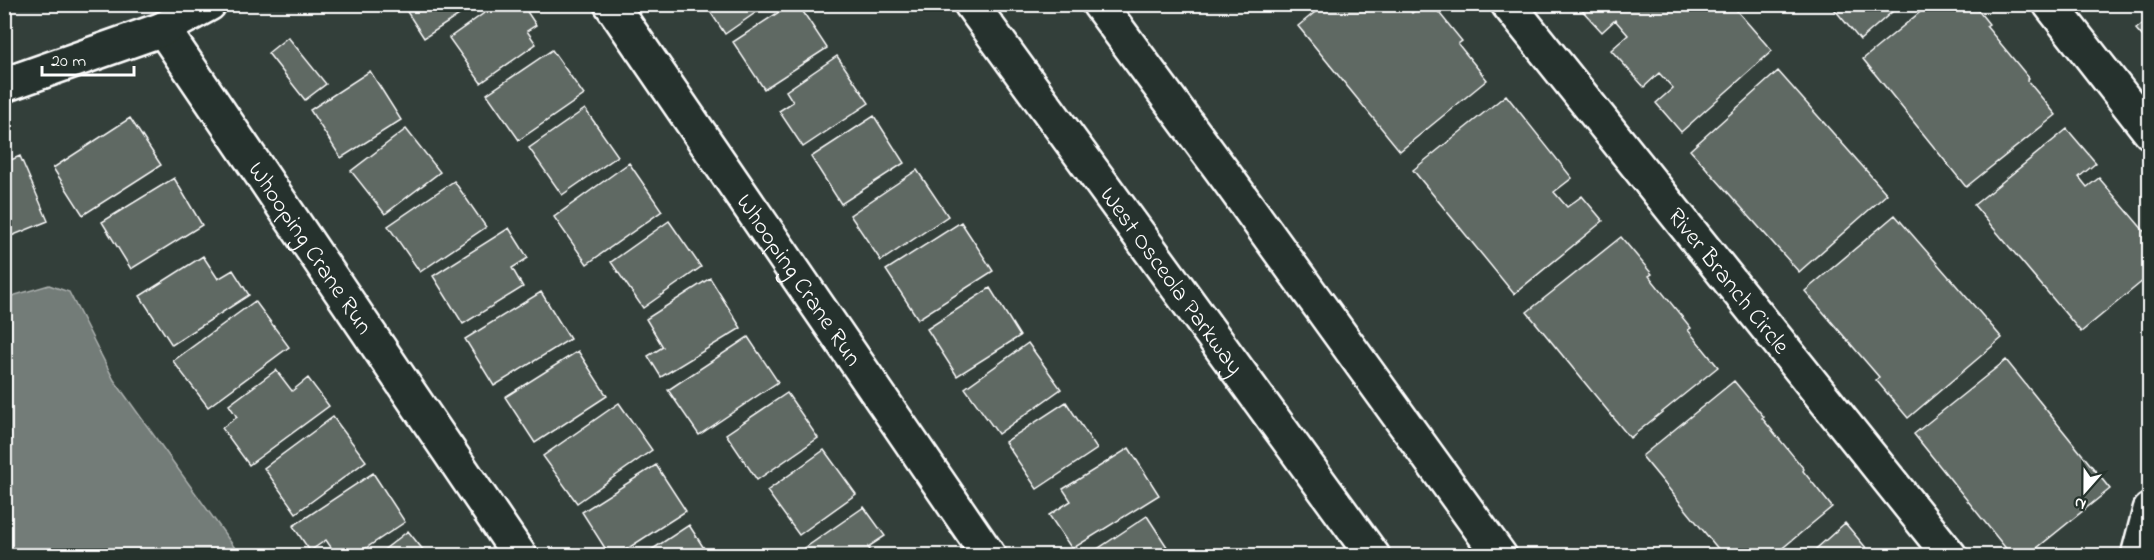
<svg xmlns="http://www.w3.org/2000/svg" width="2154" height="560" viewBox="0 0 2154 560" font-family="'Indie Flower',sans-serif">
<rect width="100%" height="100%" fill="#333f3a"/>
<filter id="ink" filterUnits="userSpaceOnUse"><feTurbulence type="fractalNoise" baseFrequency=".0167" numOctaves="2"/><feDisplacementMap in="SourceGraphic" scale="12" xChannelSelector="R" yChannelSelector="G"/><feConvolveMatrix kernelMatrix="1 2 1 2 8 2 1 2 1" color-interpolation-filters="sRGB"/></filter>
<g filter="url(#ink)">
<path fill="#737b78" stroke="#abb0ae" stroke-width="1.5" d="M 49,285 L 69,292 L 114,380 L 240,555 L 5,555 L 5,298 Z"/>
<path fill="#5f6964" stroke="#fff" stroke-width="1.5" d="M 402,4 L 476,4 L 424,38 Z
M 497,4 L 522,4 L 536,25 L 527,31 L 536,44 L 481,83 L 449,38 Z
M 705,4 L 768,4 L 725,34 Z
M 791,4 L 798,4 L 827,48 L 764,89 L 733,42 Z
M 1325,4 L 1405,4 L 1412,13 L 1423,4 L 1432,4 L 1462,41 L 1458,44 L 1487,80 L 1400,151 L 1298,26 Z
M 1584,4 L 1731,4 L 1772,51 L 1681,132 L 1656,103 L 1673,88 L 1659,73 L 1644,87 L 1611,50 L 1628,35 L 1615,20 L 1602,32 L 1580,8 Z
M 1830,4 L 1901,4 L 1860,40 Z
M 1930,4 L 1973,4 L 1989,24 L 1986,26 L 2029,78 L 2027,80 L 2056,115 L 1966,187 L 1863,59 Z
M 2150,18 L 2150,45 L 2136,29 Z
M 288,37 L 326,84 L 305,100 L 268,53 Z
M 552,50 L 584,95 L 519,140 L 487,94 Z
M 837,56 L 869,103 L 803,147 L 779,111 L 793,102 L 786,91 Z
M 370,71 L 401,120 L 341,158 L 310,110 Z
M 1778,71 L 1887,194 L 1799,272 L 1690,150 Z
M 1506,95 L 1572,178 L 1554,192 L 1567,207 L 1582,196 L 1603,221 L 1514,294 L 1413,170 Z
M 585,109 L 618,156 L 562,195 L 529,148 Z
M 874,116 L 904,163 L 841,204 L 811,157 Z
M 130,118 L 161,165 L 83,215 L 53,168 Z
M 406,129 L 440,172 L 385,214 L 351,171 Z
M 2067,129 L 2096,163 L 2079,177 L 2087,187 L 2099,178 L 2150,238 L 2150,275 L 2081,332 L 1974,205 Z
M 20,156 L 48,221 L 4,239 L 4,163 Z
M 629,163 L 662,211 L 587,264 L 554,217 Z
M 917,170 L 948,216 L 881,261 L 850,215 Z
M 174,178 L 202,225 L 131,269 L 102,222 Z
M 454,181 L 486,227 L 420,272 L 388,226 Z
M 1895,215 L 2002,338 L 1908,418 L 1876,380 L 1879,377 L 1805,291 Z
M 669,221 L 701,267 L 643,308 L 611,262 Z
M 961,222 L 993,271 L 918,319 L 886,270 Z
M 509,228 L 528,258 L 512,268 L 523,287 L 463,324 L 433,276 Z
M 1621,237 L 1652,274 L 1649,276 L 1691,328 L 1688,330 L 1718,367 L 1630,438 L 1527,312 Z
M 203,256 L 218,279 L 233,270 L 249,295 L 172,345 L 140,296 Z
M 710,278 L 741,328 L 661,377 L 648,356 L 663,347 L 646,319 Z
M 990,288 L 1020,336 L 957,376 L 927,329 Z
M 541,292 L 570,339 L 494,386 L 465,339 Z
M 255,301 L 289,347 L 208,407 L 173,361 Z
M 748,337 L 778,382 L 699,435 L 668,390 Z
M 1028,343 L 1061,389 L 998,434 L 965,388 Z
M 578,351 L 607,396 L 535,443 L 505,397 Z
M 2006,360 L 2110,489 L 2027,556 L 2012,556 L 1914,434 Z
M 276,370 L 292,391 L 308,378 L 329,406 L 249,465 L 222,428 L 237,417 L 229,405 Z
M 1734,381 L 1764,417 L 1762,418 L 1804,469 L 1803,471 L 1832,507 L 1773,556 L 1724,556 L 1642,456 Z
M 787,393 L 818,438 L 757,480 L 726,434 Z
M 1066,402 L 1097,449 L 1037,489 L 1005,442 Z
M 619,403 L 652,450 L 577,503 L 543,456 Z
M 333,417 L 366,461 L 296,513 L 264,468 Z
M 1129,448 L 1159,495 L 1072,549 L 1049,515 L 1071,501 L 1063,489 Z
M 824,450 L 856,494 L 799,535 L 767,491 Z
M 656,465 L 686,511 L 616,556 L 610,556 L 582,512 Z
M 373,473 L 405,522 L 354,556 L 337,556 L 326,540 L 310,551 L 293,526 Z
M 864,507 L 885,536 L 868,547 L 874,556 L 806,556 L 802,550 Z
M 1147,516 L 1173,556 L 1087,556 Z
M 1845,523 L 1873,556 L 1808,556 Z
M 689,525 L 709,556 L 642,556 Z
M 408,531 L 428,556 L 376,556 Z"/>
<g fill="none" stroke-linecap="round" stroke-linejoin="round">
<defs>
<g id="minor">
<path id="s1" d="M 611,4 L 989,556"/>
<path id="s2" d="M 1508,4 L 1950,556"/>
<path d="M 2050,4 L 2150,132"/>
<path id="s3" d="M 163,29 L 520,556"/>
<path d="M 4,85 L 163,29 L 209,4"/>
<path d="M 2138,556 L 2150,510"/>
</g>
<g id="major">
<path id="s4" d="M 971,4 L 1373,556"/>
<path d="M 1099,4 L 1225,175 L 1500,556"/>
</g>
</defs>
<use href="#minor" stroke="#fff" stroke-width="38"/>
<use href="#major" stroke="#fff" stroke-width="38"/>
<use href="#minor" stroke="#26332d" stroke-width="33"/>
<use href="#major" stroke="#26332d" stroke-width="33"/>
</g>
</g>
<g text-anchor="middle" stroke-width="4.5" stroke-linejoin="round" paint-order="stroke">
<g font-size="24" fill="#fff" stroke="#26332d">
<text dy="8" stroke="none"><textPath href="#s3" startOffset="264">Whooping Crane Run</textPath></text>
<text dy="8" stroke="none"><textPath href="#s1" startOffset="334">Whooping Crane Run</textPath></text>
<text dy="8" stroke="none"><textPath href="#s4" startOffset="342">West Osceola Parkway</textPath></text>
<text dy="8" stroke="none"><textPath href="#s2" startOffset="354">River Branch Circle</textPath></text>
</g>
</g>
<rect width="2154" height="560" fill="none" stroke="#26332d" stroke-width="24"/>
<rect x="12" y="12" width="2130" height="536" fill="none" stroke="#fff" stroke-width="2" filter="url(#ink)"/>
<g transform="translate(2085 491) rotate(201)" stroke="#26332d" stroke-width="4.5" paint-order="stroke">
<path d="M0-4.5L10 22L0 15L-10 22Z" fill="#ffffff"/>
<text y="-9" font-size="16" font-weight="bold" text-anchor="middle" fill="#ffffff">N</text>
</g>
<path d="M42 66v9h92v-9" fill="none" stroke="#ffffff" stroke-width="3"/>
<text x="51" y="66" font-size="18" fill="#ffffff" stroke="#26332d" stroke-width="4.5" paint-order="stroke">20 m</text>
</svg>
